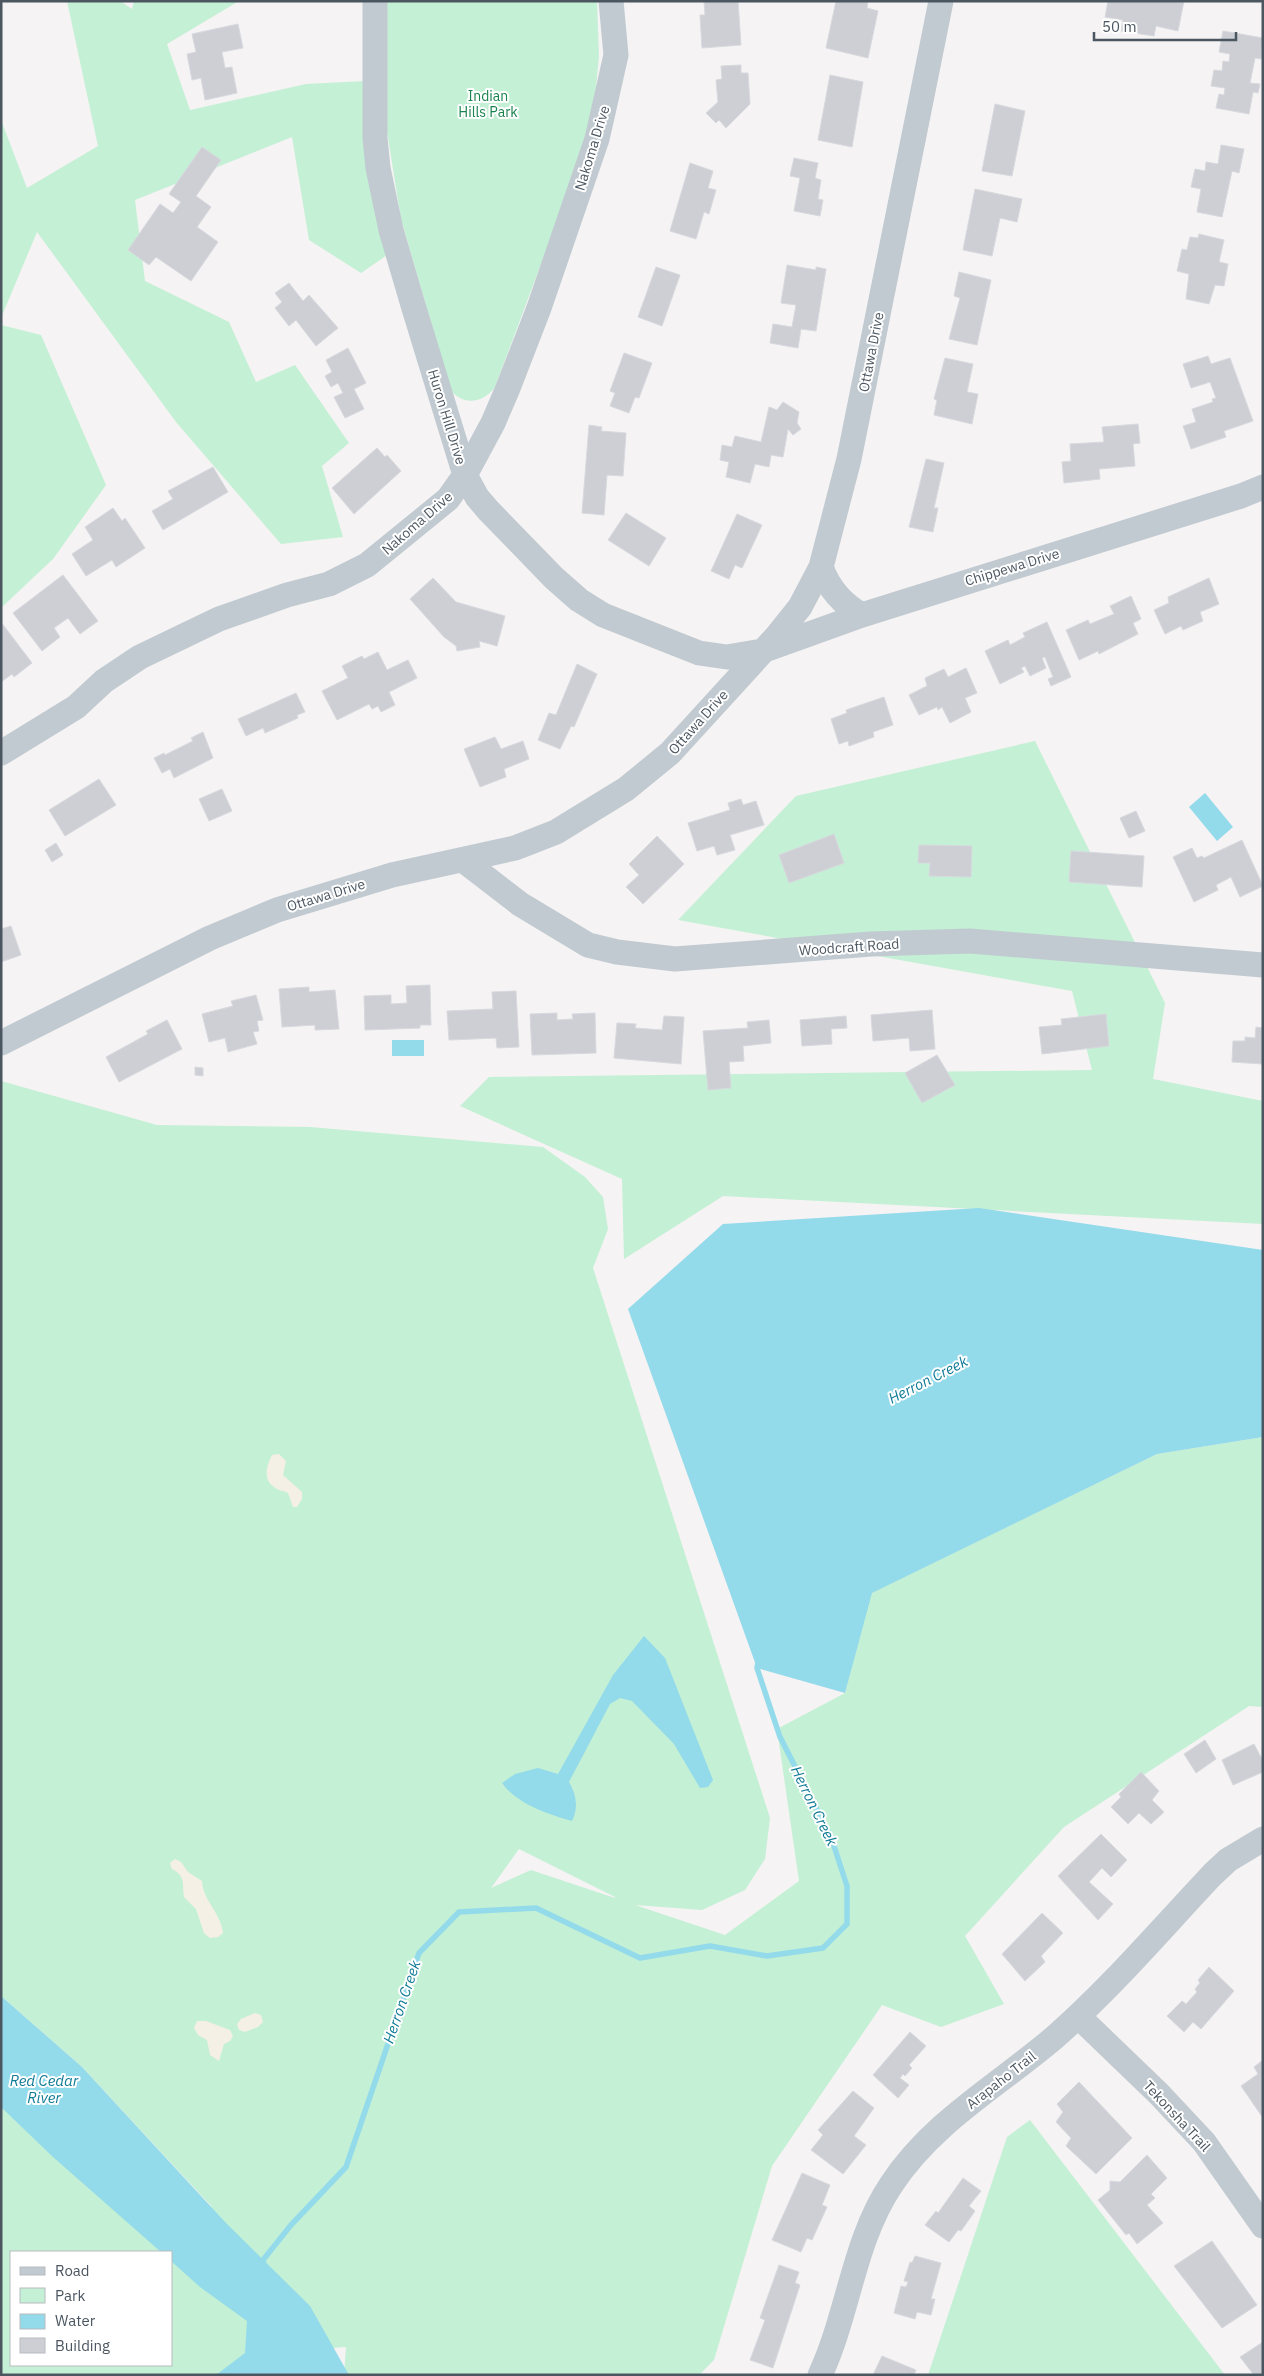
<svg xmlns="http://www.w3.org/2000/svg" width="1264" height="2376" viewBox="0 0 1264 2376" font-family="'IBM Plex Sans',sans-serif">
<rect width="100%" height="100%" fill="#f5f3f3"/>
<path fill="#c4f0d5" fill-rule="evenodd" d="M 67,1 L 120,1 L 132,9 L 134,1 L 239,1 L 167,44 L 190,110 L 306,84 L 365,81 L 387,255 L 361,273 L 309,240 L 292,137 L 135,200 L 145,281 L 229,322 L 256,382 L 295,365 L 349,443 L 322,466 L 343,537 L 281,544 L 176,422 L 37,232 L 1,318 L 1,120 L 27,188 L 98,146 Z
M 387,1 L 597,1 L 599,56 L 595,97 L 587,131 L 563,205 L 495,387 C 483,403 465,406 451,391 L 401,219 L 382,100 Z
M 1,325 L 41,335 L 106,485 L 53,559 L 1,608 Z
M 1035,741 L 1165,1003 L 1153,1079 L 1263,1101 L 1263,1224 L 723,1196 L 624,1259 L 622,1179 L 460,1106 L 489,1077 L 1092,1070 L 1072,991 L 678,920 L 796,796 Z
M 1,1081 L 157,1125 L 310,1127 L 543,1147 L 585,1177 L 603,1197 L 608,1229 L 593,1268 L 770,1818 L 765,1859 L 745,1890 L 702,1910 L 635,1905 L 725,1935 L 799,1881 L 777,1729 L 845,1693 L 871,1593 L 1157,1454 L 1263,1437 L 1263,1707 L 1249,1706 L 1064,1827 L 965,1936 L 1004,2004 L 941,2027 L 882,2005 L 772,2166 L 714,2360 L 699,2375 L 344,2375 L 346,2347 L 260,2353 L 260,2375 L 1,2375 L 1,2077 L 142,2210 L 212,2207 L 82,2067 L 1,1996 ZM 519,1849 L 615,1897 L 615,1898 L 531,1870 L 491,1888 ZM 11,2252 L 171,2252 L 171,2365 L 11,2365 Z
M 1030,2120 L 1225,2375 L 928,2375 L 1007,2137 Z"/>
<path fill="#f5f0e5" d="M 279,1454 L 286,1461 L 283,1475 L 302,1492 L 302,1499 L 297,1507 L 293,1507 L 288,1493 C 285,1491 280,1491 277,1489 C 262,1481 266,1467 272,1455 Z
M 175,1859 L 181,1862 L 188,1872 L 202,1881 C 203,1901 221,1913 223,1933 L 218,1937 L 210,1938 L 204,1933 L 196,1909 L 184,1897 C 182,1884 186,1876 172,1869 L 170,1863 Z
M 255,2013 L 261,2015 L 263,2022 L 258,2027 L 245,2032 L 239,2030 L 237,2024 L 241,2019 Z
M 197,2021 L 206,2021 L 230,2030 L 233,2036 L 230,2041 L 224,2044 L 219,2061 L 210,2055 L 207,2040 L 198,2035 L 194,2028 Z"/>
<path fill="#93daeb" d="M 1205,793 L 1233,827 L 1217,841 L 1189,807 Z
M 392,1040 L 424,1040 L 424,1056 L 392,1056 Z
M 979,1208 L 1263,1250 L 1263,1437 L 1157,1454 L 872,1593 L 845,1693 L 757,1668 L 628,1309 L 723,1224 Z
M 644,1636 L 665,1658 L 713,1780 L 708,1787 L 700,1788 L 674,1744 L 632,1701 L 620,1698 L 610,1704 L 569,1782 C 576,1794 579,1807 572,1821 C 547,1814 517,1804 502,1783 L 515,1774 L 538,1768 L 558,1774 L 613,1675 Z
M 1,1996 L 82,2067 L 225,2222 L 310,2306 L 349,2375 L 216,2375 L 245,2353 L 247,2321 L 200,2287 L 171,2261 L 171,2252 L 161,2252 L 53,2157 L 1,2107 Z"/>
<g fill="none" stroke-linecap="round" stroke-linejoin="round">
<path stroke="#93daeb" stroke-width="5.5" d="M 264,2266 L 263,2260 L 291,2225 L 346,2167 L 419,1953 L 459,1912 L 536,1908 L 640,1958 L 710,1946 L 767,1956 L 823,1948 L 847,1924 L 847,1886 L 831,1837 L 780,1737 L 757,1668 L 758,1662"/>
</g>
<path fill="#cdcfd5" stroke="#d7d9de" d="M 704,1 L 738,1 L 741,45 L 702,48 L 700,15 L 705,15 Z
M 836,1 L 868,1 L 867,8 L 878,11 L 868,58 L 826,48 Z
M 1108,1 L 1184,1 L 1178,31 L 1156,26 L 1154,36 L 1121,31 L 1123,20 L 1105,17 Z
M 238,24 L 243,48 L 222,52 L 225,68 L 232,67 L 237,93 L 205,100 L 201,78 L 192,80 L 187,54 L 196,52 L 192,34 Z
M 1223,31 L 1263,38 L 1261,59 L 1255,58 L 1250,83 L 1260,84 L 1258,93 L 1253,92 L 1249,114 L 1216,108 L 1219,94 L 1224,95 L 1225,88 L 1211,86 L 1214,70 L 1222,71 L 1223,61 L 1229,62 L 1230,54 L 1219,52 Z
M 741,65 L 741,73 L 748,73 L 750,104 L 726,128 L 719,120 L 716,123 L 706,113 L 718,102 L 716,80 L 722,79 L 721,66 Z
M 830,75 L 863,82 L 852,147 L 818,140 Z
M 995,104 L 1025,111 L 1012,176 L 982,171 Z
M 1221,145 L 1244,149 L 1239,173 L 1232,171 L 1222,217 L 1197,212 L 1201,189 L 1191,187 L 1195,169 L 1205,171 L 1206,162 L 1218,164 Z
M 202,147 L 221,160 L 196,196 L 211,207 L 197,227 L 218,242 L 191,281 L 156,257 L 149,265 L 128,250 L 160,204 L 173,213 L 181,202 L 169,194 Z
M 794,158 L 818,163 L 815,178 L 821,180 L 818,199 L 823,200 L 820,216 L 794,211 L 800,178 L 790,176 Z
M 690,163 L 713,171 L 708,188 L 716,190 L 709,214 L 704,212 L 696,239 L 670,231 Z
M 975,189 L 1022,199 L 1017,222 L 1000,218 L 992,256 L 963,250 Z
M 1199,234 L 1224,240 L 1219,262 L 1228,264 L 1224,286 L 1215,285 L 1209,304 L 1186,299 L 1189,274 L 1177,271 L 1182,249 L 1187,250 L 1190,237 L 1198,238 Z
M 787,265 L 816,270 L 816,267 L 826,269 L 816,331 L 801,329 L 798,348 L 770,343 L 773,324 L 792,327 L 796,305 L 781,303 Z
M 656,267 L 680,275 L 662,326 L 638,317 Z
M 959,272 L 991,280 L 977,345 L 949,339 L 960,298 L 954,296 Z
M 289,283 L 303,301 L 309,295 L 338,328 L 316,346 L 296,320 L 289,326 L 275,308 L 282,302 L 275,293 Z
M 348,348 L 366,383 L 354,389 L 364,409 L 345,418 L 334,397 L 343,393 L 338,383 L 331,387 L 325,376 L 332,372 L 326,360 Z
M 624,353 L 652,363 L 639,398 L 635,397 L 629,413 L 610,406 L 615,393 L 610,391 Z
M 1208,356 L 1211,364 L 1230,358 L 1253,421 L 1224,431 L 1226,437 L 1191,449 L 1183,426 L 1196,422 L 1192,409 L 1213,402 L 1212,399 L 1216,398 L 1210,382 L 1191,388 L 1183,364 Z
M 945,358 L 973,364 L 967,392 L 978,394 L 972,424 L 934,415 L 937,400 L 934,399 Z
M 783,402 L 799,412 L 797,423 L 801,429 L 793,435 L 788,429 L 783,457 L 771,455 L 769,467 L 755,464 L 750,483 L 726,477 L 729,462 L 720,460 L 722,445 L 732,447 L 735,436 L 761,442 L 769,407 L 777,410 Z
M 1138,424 L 1140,443 L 1133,444 L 1135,466 L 1099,469 L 1100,479 L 1064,483 L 1062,462 L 1071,461 L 1070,444 L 1104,442 L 1102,427 Z
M 589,425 L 602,427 L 601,431 L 626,433 L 623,476 L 607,475 L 604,515 L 582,513 Z
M 377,448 L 385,457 L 387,455 L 401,471 L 354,514 L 332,488 Z
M 926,459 L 944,463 L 934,508 L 938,508 L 933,532 L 909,527 Z
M 213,467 L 228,492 L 163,530 L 152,511 L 173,499 L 168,491 Z
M 113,508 L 122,521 L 125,518 L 145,548 L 116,567 L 112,560 L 86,576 L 72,554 L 93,540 L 85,527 Z
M 626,513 L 666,538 L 649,566 L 608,540 Z
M 737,514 L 762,525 L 742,568 L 735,565 L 729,579 L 711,571 Z
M 63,575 L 98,621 L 80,634 L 68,618 L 54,628 L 60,637 L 42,651 L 13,613 Z
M 433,578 L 456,602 L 505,616 L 497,646 L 479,641 L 480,647 L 457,651 L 456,646 L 444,637 L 410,599 Z
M 1209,578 L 1219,604 L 1200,612 L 1203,621 L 1183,630 L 1181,626 L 1165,634 L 1154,610 L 1169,603 L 1168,597 Z
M 1131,596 L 1141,619 L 1133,623 L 1138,634 L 1099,654 L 1098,651 L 1079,660 L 1066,630 L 1088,620 L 1090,624 L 1114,614 L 1110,606 Z
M 1,622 L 32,663 L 14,677 L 12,674 L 1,682 Z
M 1047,622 L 1071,677 L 1051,686 L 1048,679 L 1053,677 L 1045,657 L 1042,658 L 1046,668 L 1030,676 L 1025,666 L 1021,668 L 1024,672 L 1000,684 L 985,651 L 1008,640 L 1010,645 L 1025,637 L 1023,633 Z
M 378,652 L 387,670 L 408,660 L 417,678 L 389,692 L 395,705 L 381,712 L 378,706 L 372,709 L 369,704 L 337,720 L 322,691 L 348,678 L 342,666 L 362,656 L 364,659 Z
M 577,664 L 597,674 L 574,727 L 571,726 L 560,749 L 538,740 L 549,713 L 556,715 Z
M 966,668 L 977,693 L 965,698 L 971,712 L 950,723 L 942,707 L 938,710 L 937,707 L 919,715 L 909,695 L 927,686 L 925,678 L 944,669 L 948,677 Z
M 296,693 L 305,712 L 297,715 L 298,718 L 265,733 L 263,728 L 246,736 L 238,719 Z
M 884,697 L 893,725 L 873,732 L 874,737 L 849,746 L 848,741 L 839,744 L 831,719 L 847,713 L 846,710 Z
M 203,732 L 213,758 L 174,778 L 170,769 L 162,773 L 154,758 L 164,753 L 165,755 L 193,741 L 191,738 Z
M 495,737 L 501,749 L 523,741 L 529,759 L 504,769 L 506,777 L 480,787 L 464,749 Z
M 99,779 L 116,805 L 65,836 L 49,810 Z
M 222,789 L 232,811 L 209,821 L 199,799 Z
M 741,799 L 743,805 L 756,801 L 764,825 L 730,835 L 735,850 L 717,855 L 714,846 L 697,851 L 688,823 L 730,810 L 728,803 Z
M 1136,811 L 1145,831 L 1129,838 L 1120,818 Z
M 834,834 L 844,863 L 789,883 L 779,855 Z
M 657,836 L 684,864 L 643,904 L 626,887 L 639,875 L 629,864 Z
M 1242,840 L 1263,886 L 1240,897 L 1231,877 L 1216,885 L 1218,890 L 1194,902 L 1173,857 L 1192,848 L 1197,858 L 1202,856 L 1204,858 Z
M 56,843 L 63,855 L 52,862 L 45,850 Z
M 919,845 L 972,846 L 971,877 L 929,876 L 930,863 L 918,863 Z
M 1071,851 L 1144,856 L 1142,887 L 1069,882 Z
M 11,926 L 21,955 L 1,962 L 1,929 Z
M 430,985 L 431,1025 L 420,1025 L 420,1028 L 365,1030 L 364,996 L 391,995 L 391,1004 L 407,1003 L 406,986 Z
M 309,987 L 309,992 L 335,990 L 339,1029 L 315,1030 L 315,1025 L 282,1027 L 279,989 Z
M 516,991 L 519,1047 L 497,1048 L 496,1038 L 449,1040 L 447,1011 L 493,1009 L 492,992 Z
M 256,995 L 263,1020 L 257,1021 L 259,1031 L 253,1032 L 257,1044 L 228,1052 L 225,1038 L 209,1042 L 202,1014 L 233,1006 L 231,1001 Z
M 932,1010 L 935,1049 L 910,1051 L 909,1038 L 873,1041 L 871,1015 Z
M 557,1013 L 557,1020 L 573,1019 L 572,1014 L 595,1013 L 596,1053 L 532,1055 L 530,1014 Z
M 1106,1014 L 1109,1046 L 1042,1054 L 1039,1027 L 1062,1025 L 1061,1019 Z
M 664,1016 L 684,1017 L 681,1064 L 614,1058 L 617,1023 L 636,1024 L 635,1028 L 662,1030 Z
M 846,1016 L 847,1028 L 831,1029 L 832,1044 L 802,1046 L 800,1020 Z
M 167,1020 L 182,1049 L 119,1082 L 106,1057 L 148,1034 L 146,1031 Z
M 769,1020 L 771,1043 L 743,1046 L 744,1061 L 729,1062 L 731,1088 L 708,1090 L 703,1031 L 748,1028 L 747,1022 Z
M 1256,1027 L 1263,1028 L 1263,1064 L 1232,1062 L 1233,1041 L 1245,1041 L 1245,1037 L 1255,1038 Z
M 937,1055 L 955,1085 L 922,1103 L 905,1073 Z
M 195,1067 L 203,1068 L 203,1076 L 195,1075 Z
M 1205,1740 L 1216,1759 L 1196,1773 L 1184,1754 Z
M 1254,1744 L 1263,1761 L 1263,1772 L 1233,1785 L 1222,1760 Z
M 1141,1772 L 1159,1791 L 1152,1800 L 1164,1812 L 1151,1824 L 1139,1813 L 1128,1824 L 1111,1807 L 1121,1797 L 1119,1794 Z
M 1101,1834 L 1127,1860 L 1111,1877 L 1102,1868 L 1089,1882 L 1113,1904 L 1098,1920 L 1058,1876 Z
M 1042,1913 L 1063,1933 L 1041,1956 L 1045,1962 L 1025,1981 L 1002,1954 Z
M 1209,1967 L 1234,1991 L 1201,2029 L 1193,2022 L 1184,2032 L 1167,2016 L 1182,2001 L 1186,2004 L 1197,1992 L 1195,1989 L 1200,1983 L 1198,1980 Z
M 910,2032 L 926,2046 L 909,2065 L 912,2068 L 905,2076 L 903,2074 L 900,2078 L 909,2085 L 898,2098 L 873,2075 Z
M 1263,2060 L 1263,2118 L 1241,2086 L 1258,2074 L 1254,2067 Z
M 1079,2082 L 1132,2138 L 1096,2174 L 1066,2146 L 1071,2138 L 1056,2122 L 1063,2112 L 1057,2104 Z
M 853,2091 L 874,2108 L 854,2136 L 866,2145 L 843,2174 L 811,2150 L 823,2135 L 818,2130 Z
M 1147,2155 L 1167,2178 L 1151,2194 L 1155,2198 L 1147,2205 L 1163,2223 L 1137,2244 L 1129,2233 L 1126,2235 L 1098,2200 L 1110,2190 L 1110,2181 L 1120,2182 Z
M 802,2173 L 830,2185 L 822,2205 L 827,2207 L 812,2240 L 807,2238 L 801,2252 L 772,2240 Z
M 963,2178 L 981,2191 L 969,2206 L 975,2211 L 961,2231 L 958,2230 L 949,2242 L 925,2225 L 936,2211 L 938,2213 Z
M 1212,2241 L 1257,2305 L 1222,2328 L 1174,2266 Z
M 915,2256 L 941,2263 L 931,2299 L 935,2299 L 931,2315 L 917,2312 L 915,2319 L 894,2313 L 901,2286 L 906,2287 L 908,2282 L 904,2281 L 910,2262 L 912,2263 Z
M 779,2265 L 799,2272 L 795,2283 L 800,2285 L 773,2368 L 750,2360 L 765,2320 L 760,2318 Z
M 1263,2342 L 1263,2375 L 1254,2375 L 1240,2357 Z
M 882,2356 L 916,2370 L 914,2375 L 873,2375 Z"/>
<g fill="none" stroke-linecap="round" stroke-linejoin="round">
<path stroke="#c1cad1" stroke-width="25" d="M 375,1 L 375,138 L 378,168 L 391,230 L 413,305 L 465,475 L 477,497 L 488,510 L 554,578 L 579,600 L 603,615 L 699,653 L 727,657 L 762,651 L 862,615 L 1241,496 L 1263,487
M 821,567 C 829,589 842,604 862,615
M 1,753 L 76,707 L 104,681 L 140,657 L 219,619 L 287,595 L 329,584 L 367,565 L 448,499 L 465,475 L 493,423 L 508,388 L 539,308 L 597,139 L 616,55 L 611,1
M 463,860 L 520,904 L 588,945 L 617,952 L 675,959 L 871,944 L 970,941 L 1263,965
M 1,1043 L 210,938 L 277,910 L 392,875 L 515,848 L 556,832 L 626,789 L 670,753 L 776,637 L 800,607 L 821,567 L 849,459 L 941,1
M 1078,2016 L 1159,2094 L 1204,2142 L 1263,2226
M 820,2375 C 849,2313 853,2242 891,2185 C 932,2122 999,2085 1055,2037 C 1112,1987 1161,1929 1213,1874 L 1228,1860 L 1263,1839"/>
</g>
<g text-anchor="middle" stroke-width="4" stroke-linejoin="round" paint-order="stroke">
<g font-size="14" fill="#1a834e" stroke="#fff">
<text x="488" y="101">Indian<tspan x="488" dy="16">Hills Park</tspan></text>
</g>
<g font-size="14" fill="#4b5660" stroke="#fff">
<text transform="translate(592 148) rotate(-73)" y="5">Nakoma Drive</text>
<text transform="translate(871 352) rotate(-79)" y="5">Ottawa Drive</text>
<text transform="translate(447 417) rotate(73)" y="5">Huron Hill Drive</text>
<text transform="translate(417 523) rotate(-41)" y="5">Nakoma Drive</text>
<text transform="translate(1012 567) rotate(-17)" y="5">Chippewa Drive</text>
<text transform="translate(698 722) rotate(-48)" y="5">Ottawa Drive</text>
<text transform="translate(326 895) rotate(-17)" y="5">Ottawa Drive</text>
<text transform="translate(849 947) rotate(-4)" y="5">Woodcraft Road</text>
<text transform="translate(1001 2080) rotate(-38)" y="5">Arapaho Trail</text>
<text transform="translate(1177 2116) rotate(47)" y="5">Tekonsha Trail</text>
</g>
<g font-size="15" font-style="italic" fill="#107b96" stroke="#fff">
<text transform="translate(928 1380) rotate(-27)" y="5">Herron Creek</text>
<text transform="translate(814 1806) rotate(64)" y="5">Herron Creek</text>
<text transform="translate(402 2002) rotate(-71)" y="5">Herron Creek</text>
<text x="44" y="2086">Red Cedar<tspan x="44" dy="17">River</tspan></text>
</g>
</g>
<rect width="1264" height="2376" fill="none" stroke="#4b5660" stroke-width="5"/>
<rect x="10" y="2251" width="162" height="115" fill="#ffffff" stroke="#b7bbbf"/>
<rect x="20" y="2267" width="25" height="8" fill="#c1cad1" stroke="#b7bbbf"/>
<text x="55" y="2276" font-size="15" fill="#4b5660">Road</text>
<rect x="20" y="2288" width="25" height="15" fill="#c4f0d5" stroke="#b7bbbf"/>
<text x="55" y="2301" font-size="15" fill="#4b5660">Park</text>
<rect x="20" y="2314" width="25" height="15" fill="#93daeb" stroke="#b7bbbf"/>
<text x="55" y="2326" font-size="15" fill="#4b5660">Water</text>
<rect x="20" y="2338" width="25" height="15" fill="#cdcfd5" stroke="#b7bbbf"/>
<text x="55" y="2351" font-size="15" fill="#4b5660">Building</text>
<path d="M1094 32v8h142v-8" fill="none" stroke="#4b5660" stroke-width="2.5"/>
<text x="1102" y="32" font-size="15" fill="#4b5660" stroke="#ffffff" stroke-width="4" paint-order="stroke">50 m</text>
</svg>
